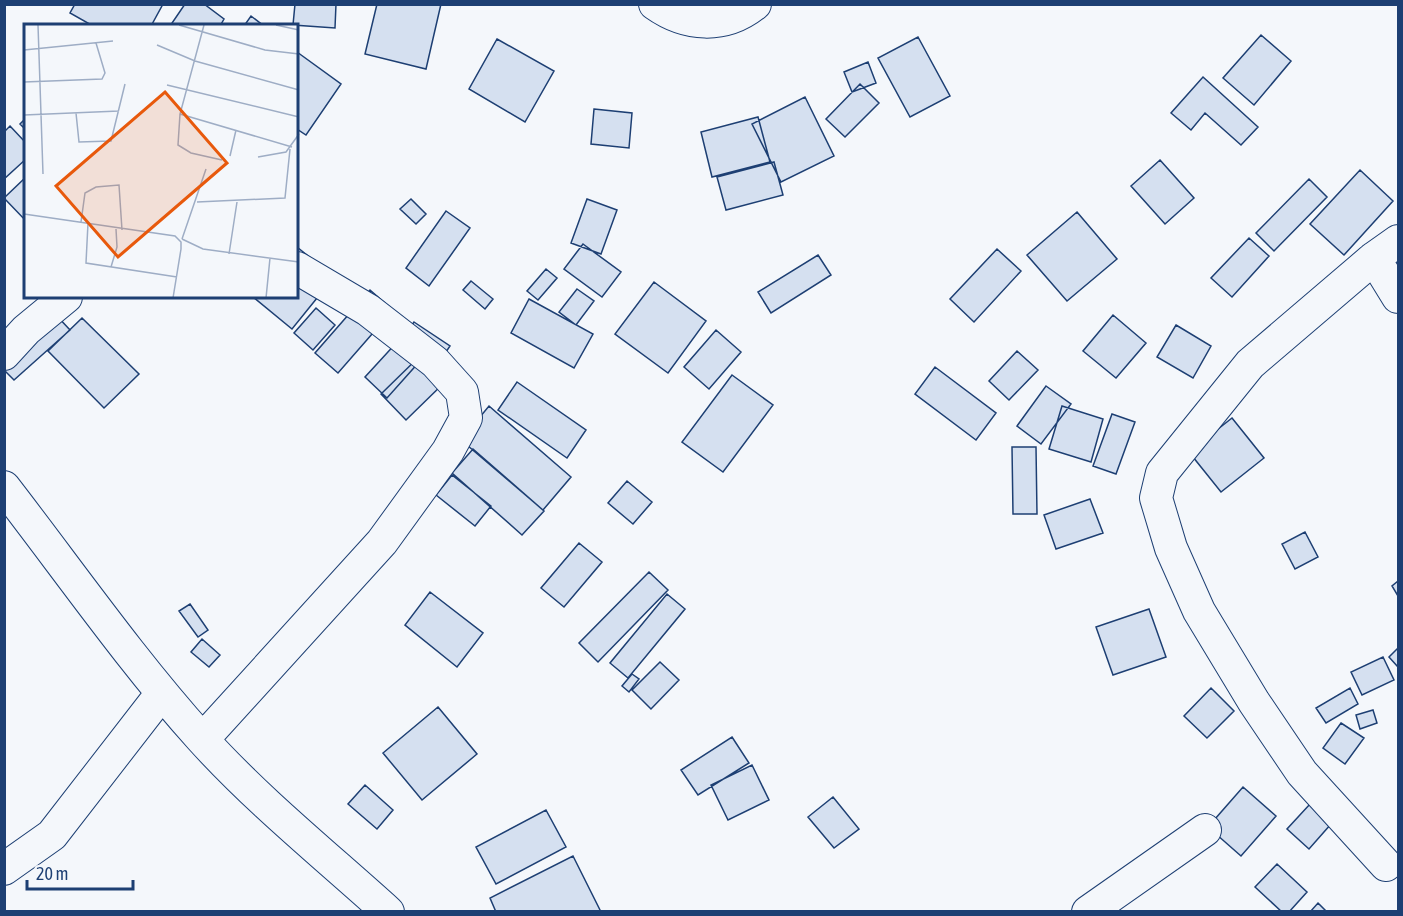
<svg xmlns="http://www.w3.org/2000/svg" width="1403" height="916" viewBox="0 0 1403 916" font-family="'Asap Condensed',sans-serif">
<rect width="100%" height="100%" fill="#f4f7fb"/>
<path fill="#d5e0f0" stroke="#1d3f73" stroke-width="1.5" d="M 75,4 L 163,4 L 151,26 L 93,26 L 70,13 Z
M 185,4 L 204,4 L 224,19 L 220,26 L 170,26 Z
M 295,4 L 336,4 L 335,28 L 293,25 Z
M 377,4 L 441,4 L 426,69 L 365,54 Z
M 251,16 L 264,26 L 244,26 Z
M 1261,35 L 1291,61 L 1254,105 L 1223,78 Z
M 918,37 L 950,96 L 910,117 L 878,58 Z
M 497,39 L 554,71 L 525,122 L 469,89 Z
M 297,52 L 341,84 L 306,135 L 297,129 Z
M 868,62 L 876,83 L 852,92 L 844,72 Z
M 1203,77 L 1258,127 L 1241,145 L 1205,113 L 1191,130 L 1171,113 Z
M 860,84 L 879,103 L 845,137 L 826,119 Z
M 805,97 L 834,156 L 781,182 L 752,124 Z
M 594,109 L 632,113 L 629,148 L 591,144 Z
M 758,117 L 770,162 L 712,177 L 701,132 Z
M 26,118 L 26,130 L 20,124 Z
M 10,126 L 26,143 L 26,159 L 4,179 L 4,132 Z
M 1160,160 L 1194,198 L 1165,224 L 1131,186 Z
M 774,162 L 783,195 L 726,210 L 717,177 Z
M 1360,170 L 1393,201 L 1344,255 L 1310,224 Z
M 26,177 L 26,221 L 4,198 Z
M 1309,179 L 1327,197 L 1274,251 L 1256,233 Z
M 411,199 L 426,214 L 416,224 L 400,209 Z
M 587,199 L 617,210 L 601,254 L 571,243 Z
M 446,211 L 470,228 L 429,286 L 406,268 Z
M 1077,212 L 1117,259 L 1067,301 L 1027,255 Z
M 1249,238 L 1269,256 L 1232,297 L 1211,278 Z
M 583,244 L 621,272 L 602,297 L 564,269 Z
M 297,247 L 334,277 L 292,329 L 253,297 L 297,297 Z
M 997,249 L 1021,271 L 974,322 L 950,299 Z
M 818,255 L 831,275 L 771,313 L 758,292 Z
M 546,269 L 557,278 L 538,300 L 527,291 Z
M 471,281 L 493,299 L 485,309 L 463,290 Z
M 654,282 L 706,321 L 668,373 L 615,334 Z
M 577,289 L 594,301 L 576,325 L 559,312 Z
M 370,290 L 393,310 L 338,373 L 315,353 Z
M 529,299 L 593,334 L 574,368 L 511,333 Z
M 43,301 L 70,330 L 14,380 L 4,370 L 4,336 Z
M 316,308 L 335,325 L 313,350 L 294,333 Z
M 1113,315 L 1146,343 L 1116,378 L 1083,351 Z
M 82,318 L 139,374 L 104,408 L 48,351 Z
M 414,322 L 450,346 L 438,364 L 402,339 Z
M 1176,325 L 1211,346 L 1193,378 L 1157,357 Z
M 716,330 L 741,352 L 709,389 L 684,367 Z
M 398,341 L 420,361 L 387,398 L 365,377 Z
M 1017,351 L 1038,370 L 1009,400 L 989,381 Z
M 423,353 L 448,379 L 406,420 L 381,394 Z
M 935,367 L 996,413 L 976,440 L 915,394 Z
M 732,375 L 773,405 L 723,472 L 682,442 Z
M 517,382 L 586,430 L 567,458 L 498,410 Z
M 1046,386 L 1071,404 L 1041,444 L 1017,426 Z
M 489,406 L 571,477 L 543,510 L 461,440 Z
M 1062,406 L 1103,419 L 1091,462 L 1049,449 Z
M 1112,414 L 1135,422 L 1116,474 L 1093,466 Z
M 1232,418 L 1264,458 L 1221,492 L 1189,452 Z
M 1012,447 L 1036,447 L 1037,514 L 1013,514 Z
M 473,449 L 544,511 L 522,535 L 452,473 Z
M 452,475 L 491,506 L 475,526 L 436,495 Z
M 627,481 L 652,502 L 633,524 L 608,503 Z
M 1090,499 L 1103,533 L 1056,549 L 1044,515 Z
M 1305,532 L 1318,557 L 1295,569 L 1282,544 Z
M 579,543 L 602,562 L 564,607 L 541,588 Z
M 649,572 L 668,590 L 598,662 L 579,643 Z
M 1398,581 L 1398,596 L 1392,586 Z
M 430,592 L 483,633 L 457,667 L 405,625 Z
M 667,594 L 685,609 L 628,678 L 610,663 Z
M 190,604 L 208,630 L 198,637 L 179,611 Z
M 1149,609 L 1166,657 L 1113,675 L 1096,627 Z
M 202,639 L 220,655 L 209,667 L 191,652 Z
M 1398,648 L 1398,667 L 1389,657 Z
M 1383,657 L 1394,680 L 1362,695 L 1351,672 Z
M 660,662 L 679,680 L 651,709 L 632,690 Z
M 632,674 L 639,679 L 629,692 L 622,686 Z
M 1211,688 L 1234,711 L 1207,738 L 1184,716 Z
M 1350,688 L 1358,704 L 1326,723 L 1316,708 Z
M 438,707 L 477,754 L 422,800 L 383,753 Z
M 1373,710 L 1377,723 L 1360,729 L 1356,715 Z
M 1341,723 L 1364,738 L 1345,764 L 1323,748 Z
M 732,737 L 749,763 L 698,795 L 681,770 Z
M 752,765 L 769,800 L 728,820 L 711,785 Z
M 365,785 L 393,810 L 377,829 L 348,804 Z
M 1243,787 L 1276,816 L 1241,856 L 1208,827 Z
M 833,797 L 859,829 L 834,848 L 808,817 Z
M 1310,804 L 1331,824 L 1309,849 L 1287,829 Z
M 546,810 L 566,847 L 496,884 L 476,847 Z
M 573,856 L 601,912 L 496,912 L 490,898 Z
M 1277,864 L 1307,892 L 1289,912 L 1282,912 L 1255,887 Z
M 1318,903 L 1327,912 L 1310,912 Z"/>
<g fill="none" stroke-linecap="round" stroke-linejoin="round">
<defs>
<path id="minor" d="M 655,4 C 686,26 724,29 755,4
M 1374,258 L 1398,297
M 4,354 L 26,330 L 66,297
M 4,487 C 69,571 130,659 201,738 C 258,801 325,855 388,912
M 203,739 L 382,542 L 448,451 L 466,418 L 462,392 L 435,362 L 368,310 L 297,268
M 1386,865 L 1302,773 L 1254,702 L 1199,611 L 1171,548 L 1156,498 L 1162,473 L 1250,364 L 1374,258 L 1398,241
M 4,869 L 52,835 L 162,693
M 1088,912 L 1205,830"/>
</defs>
<use href="#minor" stroke="#1d3f73" stroke-width="34"/>
<use href="#minor" stroke="#f4f7fb" stroke-width="32"/>
</g>
<g transform="translate(24 24)">
<rect width="274" height="274" fill="#f4f7fb"/>
<path fill="none" stroke="#9eadc5" stroke-width="1.5" d="M 14,1 L 19,150M 155,1 L 241,26 L 275,30M 180,1 L 156,90 L 154,121 L 167,129 L 198,136M 252,1 L 275,6M 133,21 L 171,37 L 275,66M 0,26 L 89,17M 0,58 L 78,55 L 81,49 L 72,19M 143,61 L 275,93M 52,89 L 55,118 L 87,117 L 101,60M 156,90 L 268,123M 0,91 L 95,87M 206,132 L 212,106M 234,133 L 262,128 L 275,110M 173,178 L 261,174 L 266,125M 0,190 L 151,212 L 157,218 L 157,225 L 149,274M 57,198 L 61,169 L 72,163 L 95,161 L 98,206M 64,199 L 62,239 L 153,253M 158,215 L 179,225 L 275,238M 158,215 L 182,145M 205,230 L 213,178M 87,243 L 93,223 L 92,205M 242,274 L 246,234"/>
<path fill="#e8590c" fill-opacity="0.15" stroke="#e8590c" stroke-width="3" d="M 141,68 L 203,139 L 94,233 L 32,162 Z"/>
<rect width="274" height="274" fill="none" stroke="#1d3f73" stroke-width="3"/>
</g>
<rect width="1403" height="916" fill="none" stroke="#1d3f73" stroke-width="12"/>
<path d="M27 880v9h106v-9" fill="none" stroke="#1d3f73" stroke-width="3"/>
<text x="36" y="880" font-size="18" fill="#1d3f73" stroke="#f4f7fb" stroke-width="4.5" paint-order="stroke">20 m</text>
</svg>
